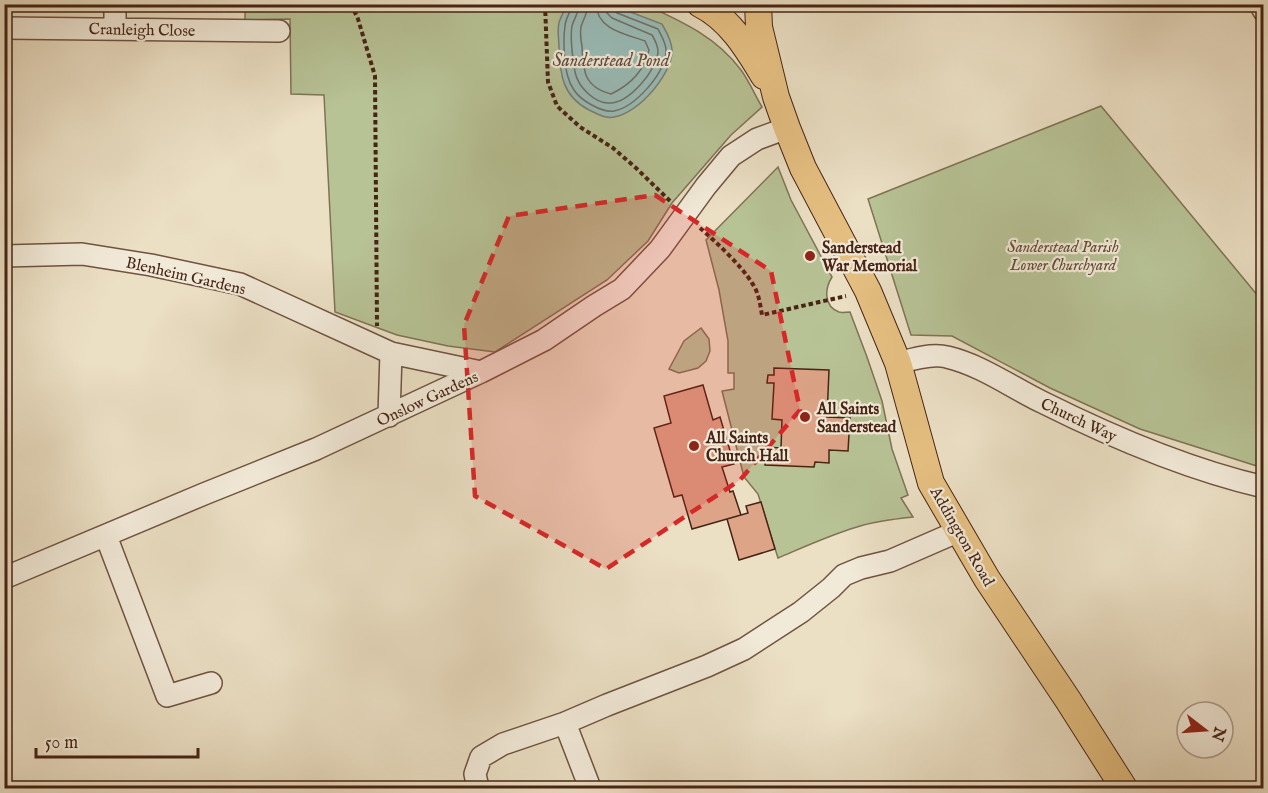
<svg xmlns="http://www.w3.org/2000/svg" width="1268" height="793" viewBox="0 0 1268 793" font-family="'IM FELL English',serif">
<rect width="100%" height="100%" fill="#ebdfc4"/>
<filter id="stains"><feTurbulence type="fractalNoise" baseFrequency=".00333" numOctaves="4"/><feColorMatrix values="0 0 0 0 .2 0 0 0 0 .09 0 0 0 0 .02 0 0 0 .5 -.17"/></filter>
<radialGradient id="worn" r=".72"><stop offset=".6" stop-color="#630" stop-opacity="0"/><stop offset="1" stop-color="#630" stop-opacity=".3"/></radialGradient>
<path fill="#b7c295" stroke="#7f7355" stroke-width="1.5" d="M 245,4 L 646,5 C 683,22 716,37 741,70 C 749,81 755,95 762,107 L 731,135 L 672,203 L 648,241 L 607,280 L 495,352 L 448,346 L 397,335 L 335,312 L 324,95 L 291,94 L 290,19 L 245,20 Z
M 1101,106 L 1263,302 L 1264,456 L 1260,467 L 1140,429 L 1050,388 L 952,336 L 911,335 L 868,199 Z
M 778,167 L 791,200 L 832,277 C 825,288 823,306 839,312 C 842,313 846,312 850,312 L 867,357 L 882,401 L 892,449 L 908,495 L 901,498 L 913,517 C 894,519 875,521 857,527 C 830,535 804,547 778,558 L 758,494 L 744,477 L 722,391 L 734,389 L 734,373 L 728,373 L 728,341 L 719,290 L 706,240 Z
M 701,328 L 709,339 L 710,351 L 706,361 L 698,368 L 679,373 L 669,369 L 684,341 Z"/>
<path fill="#99bcb8" stroke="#787f77" stroke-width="1.5" d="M 573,4 L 612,5 L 662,24 C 666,31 672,41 672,50 C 673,75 632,122 606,117 C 600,116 594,112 589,110 C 562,96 560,74 559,47 C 559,39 557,31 559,23 C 560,18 564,12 566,6 Z"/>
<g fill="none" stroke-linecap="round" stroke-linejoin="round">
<path stroke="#707066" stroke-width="1.5" d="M 572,4 C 571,12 565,19 565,26 C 563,40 564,64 568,77 C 569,81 572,87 574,90 C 580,100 602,113 614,111 C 635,107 666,73 666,50 C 666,43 661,35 658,29 L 617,13 L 614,9 L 613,4
M 579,4 C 579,13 574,18 572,26 C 570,38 573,60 575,72 C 578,87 595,104 610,103 C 629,103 657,70 658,52 C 658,46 655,40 652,35 L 612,18 L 607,13 L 605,4
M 588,4 C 588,13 583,19 581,27 C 580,33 581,41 582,46 C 583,71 584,87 611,94 C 630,85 644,72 649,50 L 645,41 C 626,34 597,30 596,4"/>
</g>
<path fill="#dda488" stroke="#472415" stroke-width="1.5" d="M 774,368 L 829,370 L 827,417 L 850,418 L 848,451 L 829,450 L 829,463 L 815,462 L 814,467 L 765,465 L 766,447 L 781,448 L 782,420 L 772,419 L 774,383 L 767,383 L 768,375 L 774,375 Z
M 703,385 L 713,420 L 720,417 L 734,464 L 722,467 L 730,492 L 733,491 L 741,515 L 692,529 L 682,495 L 674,497 L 654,428 L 671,423 L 664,396 Z
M 761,502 L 775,549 L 739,560 L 727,519 L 748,513 L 746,506 Z"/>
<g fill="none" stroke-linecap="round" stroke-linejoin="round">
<defs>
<path id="minor" d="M 1260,4 L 1264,11
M 4,28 L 279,31
M 115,28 L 115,4
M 4,256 L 82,254 L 151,265 L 240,284 L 391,353 L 481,372
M 898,363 C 912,359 933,353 947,357 C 981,365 1011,387 1042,402 C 1112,437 1186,469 1264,487
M 389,416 L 391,353
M 106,536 L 167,696 L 211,683
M 4,578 L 204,494 L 316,449 L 481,372 L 544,340 L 594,306 L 622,289 L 660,249 L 706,186 L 731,156 L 757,139 L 787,128
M 565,723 L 590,788
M 478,788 L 475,774 L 481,757 L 503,744 L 565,723 L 607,705 L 707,666 L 744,649 L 801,612 L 831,588 L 844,575 L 861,568 L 890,561 L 959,531"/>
<path id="major" d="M 700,4 C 730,19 747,48 764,76
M 758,4 L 759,27 L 776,97 L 787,128 L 803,168 L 868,291 L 898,363 L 931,483 L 987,579 L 1068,700 L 1124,788"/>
</defs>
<use href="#minor" stroke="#705341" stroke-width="24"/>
<use href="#major" stroke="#472415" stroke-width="28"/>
<path stroke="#472415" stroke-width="4" stroke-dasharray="4.5 3" stroke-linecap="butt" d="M 351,4 L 358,19 L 375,76 L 377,326
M 545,4 L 548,82 L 557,106 L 580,127 L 613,148 L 636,168 L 670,201
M 700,228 C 715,241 742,266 752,283 C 759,293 760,304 762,315 L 846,296"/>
<use href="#minor" stroke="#f2ead9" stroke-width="21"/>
<use href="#major" stroke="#e6c082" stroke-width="26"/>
</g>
<path fill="#d62828" fill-opacity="0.2" stroke="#d62828" stroke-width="4.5" stroke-dasharray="12 8" stroke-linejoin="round" d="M 655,195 L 771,271 L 800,410 L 740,480 L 606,569 L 475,496 L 464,325 L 509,216 Z"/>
<g fill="#8f2418" stroke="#f2ead9" stroke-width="2">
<circle cx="810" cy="256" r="6"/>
<circle cx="805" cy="417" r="6"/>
<circle cx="694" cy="446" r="6"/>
</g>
<g text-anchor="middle" stroke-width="4.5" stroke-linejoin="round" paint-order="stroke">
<g font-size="16" fill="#472415" stroke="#f2ead9">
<text transform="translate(142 29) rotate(1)" y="6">Cranleigh Close</text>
<text transform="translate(186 275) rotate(13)" y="6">Blenheim Gardens</text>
<text transform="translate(427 398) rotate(-25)" y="6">Onslow Gardens</text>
<text transform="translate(1079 419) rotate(25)" y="6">Church Way</text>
<text transform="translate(963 536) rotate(60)" y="6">Addington Road</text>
</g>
<g font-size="16" font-style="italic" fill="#634c35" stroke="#f2ead9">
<text x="1063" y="252">Sanderstead Parish<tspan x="1063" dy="18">Lower Churchyard</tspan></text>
</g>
<g font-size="16" font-weight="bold" fill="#472415" stroke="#f2ead9" text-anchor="start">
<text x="822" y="253">Sanderstead<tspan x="822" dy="18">War Memorial</tspan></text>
<text x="817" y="414">All Saints<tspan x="817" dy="18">Sanderstead</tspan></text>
<text x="706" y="443">All Saints<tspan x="706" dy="18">Church Hall</tspan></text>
</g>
<g font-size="18" font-style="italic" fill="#5c4a3e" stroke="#f2ead9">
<text x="611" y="66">Sanderstead Pond</text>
</g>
</g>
<rect width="1268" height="793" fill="none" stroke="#ebdfc4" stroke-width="24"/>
<rect x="6" y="6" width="1256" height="781" fill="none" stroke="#472415" stroke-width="3"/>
<rect x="12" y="12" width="1244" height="769" fill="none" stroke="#472415" stroke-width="1.5"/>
<g transform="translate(1205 730) rotate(107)"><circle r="28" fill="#f2ead9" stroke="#ae9b8b" stroke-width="1.5"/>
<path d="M0-4.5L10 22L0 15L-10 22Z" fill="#8f2418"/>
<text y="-9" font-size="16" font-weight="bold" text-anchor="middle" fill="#472415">N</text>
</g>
<path d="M36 748v9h162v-9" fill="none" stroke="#472415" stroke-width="3"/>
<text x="45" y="748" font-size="18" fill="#472415" stroke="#f2ead9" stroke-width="4.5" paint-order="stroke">50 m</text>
<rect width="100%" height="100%" filter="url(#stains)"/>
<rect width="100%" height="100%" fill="url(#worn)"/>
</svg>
